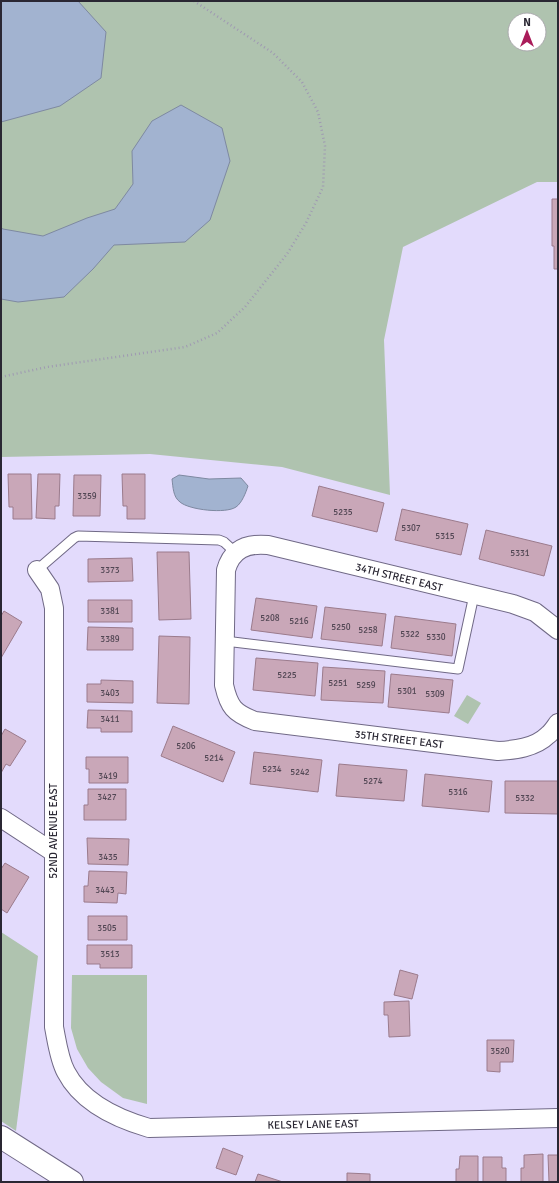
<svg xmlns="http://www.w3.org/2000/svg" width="559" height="1183" viewBox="0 0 559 1183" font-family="Signika,sans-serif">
<rect width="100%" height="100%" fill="#e3dbfc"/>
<path fill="#afc3af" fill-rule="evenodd" d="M 1,1 L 558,1 L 558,182 L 537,182 L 403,247 L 384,340 L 390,495 L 282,467 L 150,454 L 1,457 ZM 515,20 L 539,20 L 539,44 L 515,44 Z
M 467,695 L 481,703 L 468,724 L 454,716 Z
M 1,932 L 38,956 L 16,1131 L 1,1121 Z
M 72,975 L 147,975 L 147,1104 L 123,1098 L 101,1082 L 88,1068 L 77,1049 L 71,1028 Z"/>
<path fill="#a2b3d0" stroke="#7e89a1" d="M 1,1 L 78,1 L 106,32 L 101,78 L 60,106 L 1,122 Z
M 181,105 L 222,128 L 230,161 L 210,220 L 185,242 L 114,245 L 93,269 L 64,297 L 18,302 L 1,299 L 1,228 L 3,229 L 43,236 L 87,218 L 115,209 L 133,184 L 132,151 L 152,121 Z
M 179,475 L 209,479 L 241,478 L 248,486 C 246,492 242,503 236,507 C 226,514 189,510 180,502 C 173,497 173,487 172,479 Z"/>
<path fill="#c9a7b8" stroke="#9b7b8c" d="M 552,199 L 558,199 L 558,269 L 554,269 L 554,246 L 552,246 Z
M 8,474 L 31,474 L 32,519 L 13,519 L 13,507 L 9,507 Z
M 38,474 L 60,474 L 59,506 L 55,506 L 55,519 L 36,518 Z
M 122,474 L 145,474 L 145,519 L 127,519 L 127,506 L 123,506 Z
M 74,475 L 101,475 L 100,516 L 73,516 Z
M 319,486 L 384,503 L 377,532 L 312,516 Z
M 402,509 L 468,524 L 461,555 L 395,540 Z
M 486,530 L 552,546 L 544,576 L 479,559 Z
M 157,552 L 189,552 L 191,619 L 159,620 Z
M 132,558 L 133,581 L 88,582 L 88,559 Z
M 256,598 L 317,606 L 312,638 L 251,630 Z
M 88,600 L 132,600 L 132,622 L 88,622 Z
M 325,607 L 386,614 L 382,646 L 321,639 Z
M 4,611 L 22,622 L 1,658 L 1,616 Z
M 395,616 L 456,624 L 452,656 L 391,648 Z
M 88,627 L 133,628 L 133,650 L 87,650 Z
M 159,636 L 190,637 L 189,704 L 157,703 Z
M 256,658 L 318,663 L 315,696 L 253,690 Z
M 323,667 L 385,671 L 383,703 L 321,700 Z
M 391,674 L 453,680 L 449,713 L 388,707 Z
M 101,680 L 133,681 L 133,703 L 87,702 L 87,684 L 101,684 Z
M 88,710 L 132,711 L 132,732 L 101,732 L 101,728 L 87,728 Z
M 173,726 L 235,752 L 223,782 L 161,756 Z
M 5,729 L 26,741 L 10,766 L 6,764 L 1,773 L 1,736 Z
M 254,752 L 322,760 L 318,792 L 250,784 Z
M 86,757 L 128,757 L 128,783 L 89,783 L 89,769 L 86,769 Z
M 339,764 L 407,770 L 404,801 L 336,796 Z
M 425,774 L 492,781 L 489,812 L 422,806 Z
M 505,781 L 558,781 L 558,814 L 505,813 Z
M 88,789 L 126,789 L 126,820 L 84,820 L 84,805 L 88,805 Z
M 87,838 L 129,839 L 128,865 L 88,864 Z
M 5,863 L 29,877 L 7,913 L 1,909 L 1,869 Z
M 89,871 L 127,872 L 126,894 L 118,893 L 117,903 L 84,902 L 84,886 L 88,886 Z
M 88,916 L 127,916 L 127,940 L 88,940 Z
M 87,945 L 132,945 L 132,968 L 100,968 L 100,964 L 87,964 Z
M 400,970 L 418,975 L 412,999 L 394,995 Z
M 409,1001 L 410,1036 L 389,1037 L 388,1015 L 384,1015 L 384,1002 Z
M 487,1040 L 514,1040 L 513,1062 L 500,1062 L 500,1072 L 487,1071 Z
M 223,1148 L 243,1156 L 236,1175 L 216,1168 Z
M 543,1154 L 543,1182 L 521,1182 L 521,1168 L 524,1168 L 524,1155 Z
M 548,1155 L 558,1155 L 558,1182 L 549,1182 Z
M 460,1156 L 478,1156 L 478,1182 L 456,1182 L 456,1169 L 459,1169 Z
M 483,1157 L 502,1157 L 502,1168 L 506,1168 L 506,1182 L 483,1182 Z
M 347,1173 L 370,1174 L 370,1182 L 347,1182 Z
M 258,1174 L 283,1182 L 255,1182 Z"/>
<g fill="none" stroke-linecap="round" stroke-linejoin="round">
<defs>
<path id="service" d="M 37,570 L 74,538 L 78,536 L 219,540 L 224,542 L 236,553
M 225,641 L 458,669 L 474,595"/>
<path id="minor" d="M 37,570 L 50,589 L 54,608 L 54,1027 C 57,1042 59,1059 66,1072 C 82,1103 118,1119 149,1128 L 558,1118
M 558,630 L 535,612 L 513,604 L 268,545 C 247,543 232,549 226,570 L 224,685 C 229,707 234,713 255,721 L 498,751 C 514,750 535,748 548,735 C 552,732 555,727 558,723
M 1,818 L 53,852"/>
<path id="tertiary" d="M 1,1137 L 72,1182"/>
</defs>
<use href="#service" stroke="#706986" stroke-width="11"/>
<use href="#minor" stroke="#706986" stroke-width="20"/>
<use href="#tertiary" stroke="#706986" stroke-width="24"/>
<path stroke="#9f99b2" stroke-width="2.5" stroke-dasharray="1 3" stroke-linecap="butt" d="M 1,377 L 47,367 L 185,347 L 217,333 L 245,307 L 287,254 L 306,223 L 323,187 L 325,146 L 318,112 L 302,82 L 273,53 L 194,1"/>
<use href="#service" stroke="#fff" stroke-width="9"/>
<use href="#minor" stroke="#fff" stroke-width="18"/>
<use href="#tertiary" stroke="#fff" stroke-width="22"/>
</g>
<g text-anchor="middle" stroke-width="4" stroke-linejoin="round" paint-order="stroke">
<g font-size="9" fill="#524754">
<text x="87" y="499">3359</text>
<text x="343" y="515">5235</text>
<text x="411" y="531">5307</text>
<text x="445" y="539">5315</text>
<text x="520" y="556">5331</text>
<text x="110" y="573">3373</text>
<text x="110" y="614">3381</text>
<text x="270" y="621">5208</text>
<text x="299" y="624">5216</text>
<text x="341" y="630">5250</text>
<text x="368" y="633">5258</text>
<text x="410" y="637">5322</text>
<text x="436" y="640">5330</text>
<text x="110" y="642">3389</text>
<text x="287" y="678">5225</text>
<text x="338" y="686">5251</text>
<text x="366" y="688">5259</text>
<text x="407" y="694">5301</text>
<text x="110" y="696">3403</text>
<text x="435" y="697">5309</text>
<text x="110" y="722">3411</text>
<text x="186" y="749">5206</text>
<text x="214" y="761">5214</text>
<text x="272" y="772">5234</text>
<text x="300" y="775">5242</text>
<text x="108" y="779">3419</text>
<text x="373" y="784">5274</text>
<text x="458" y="795">5316</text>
<text x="107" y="800">3427</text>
<text x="525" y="801">5332</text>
<text x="108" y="860">3435</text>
<text x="105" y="893">3443</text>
<text x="107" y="931">3505</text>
<text x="110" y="957">3513</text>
<text x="500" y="1054">3520</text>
</g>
<g font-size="11" fill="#2a2733" stroke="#fff">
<text transform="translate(399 577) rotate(14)" y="4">34TH STREET EAST</text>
<text transform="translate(399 739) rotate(7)" y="4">35TH STREET EAST</text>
<text transform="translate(53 831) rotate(-90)" y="4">52ND AVENUE EAST</text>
<text transform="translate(313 1124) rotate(-1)" y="4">KELSEY LANE EAST</text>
</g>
</g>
<rect width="559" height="1183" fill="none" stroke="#2a2733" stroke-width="4"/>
<g transform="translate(527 32)"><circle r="19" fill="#ffffff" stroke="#aaa9ad"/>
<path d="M0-3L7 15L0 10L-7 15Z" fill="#aa1c5a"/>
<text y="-6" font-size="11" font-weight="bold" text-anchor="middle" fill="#2a2733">N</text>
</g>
</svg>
